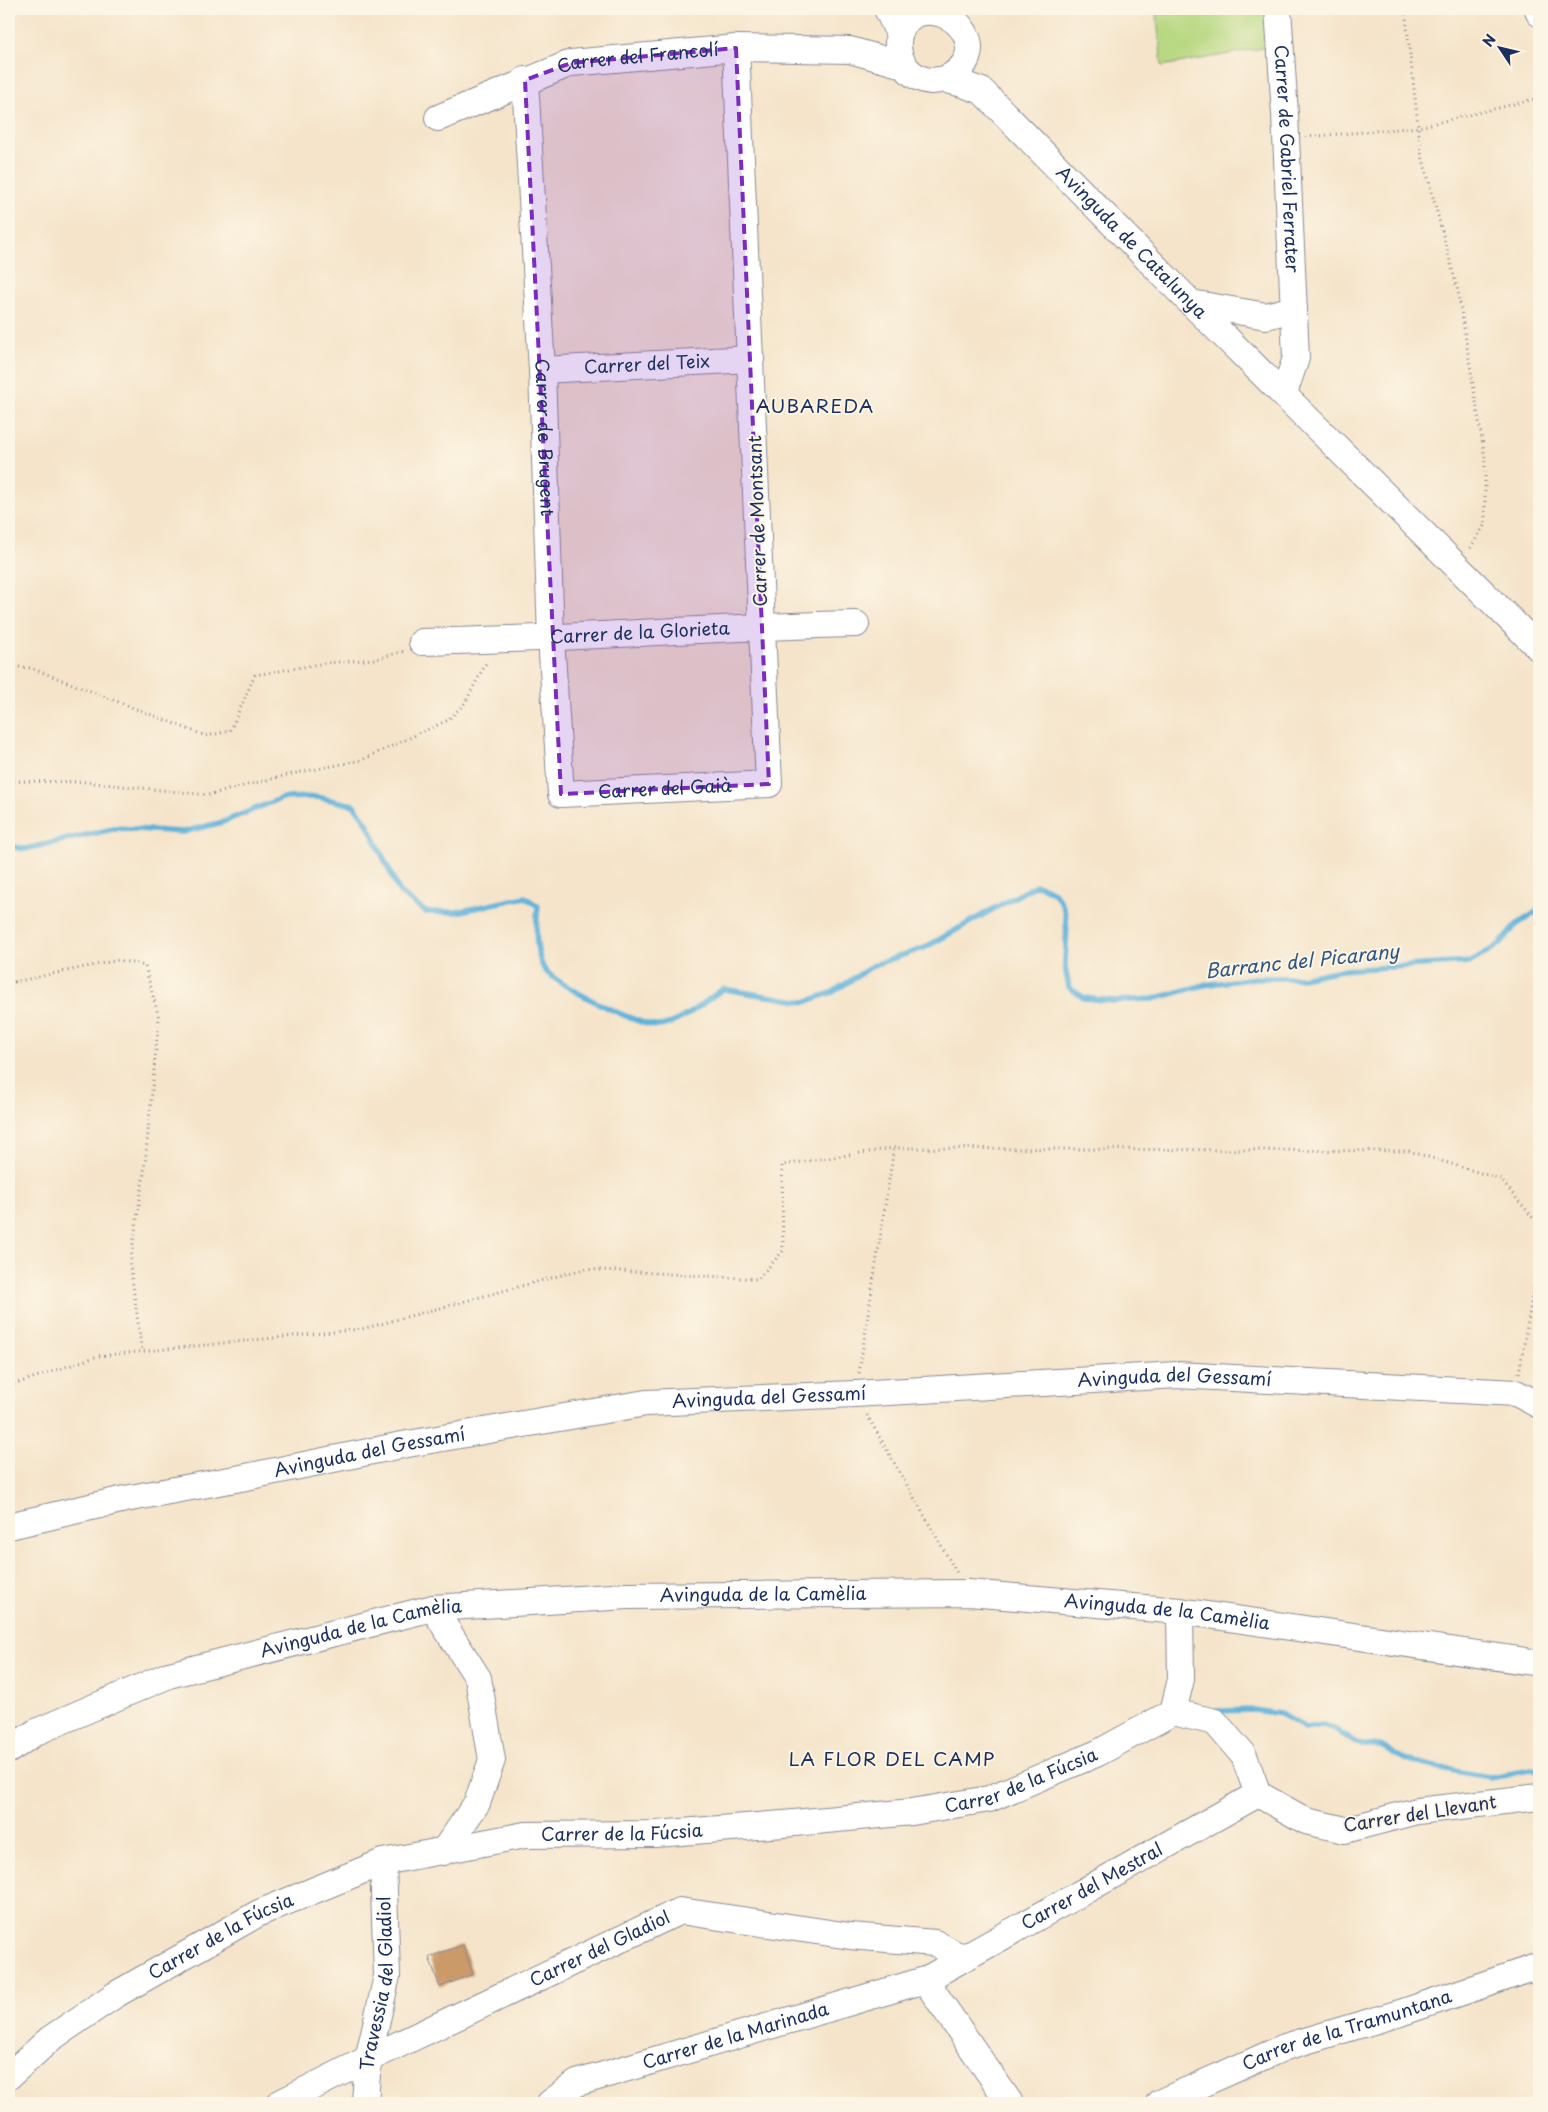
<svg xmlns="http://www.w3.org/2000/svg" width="1548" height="2112" viewBox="0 0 1548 2112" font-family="'Playpen Sans',sans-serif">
<rect width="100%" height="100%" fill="#fcf5e5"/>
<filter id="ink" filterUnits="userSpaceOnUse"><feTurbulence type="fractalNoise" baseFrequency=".02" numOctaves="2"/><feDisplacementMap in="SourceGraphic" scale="10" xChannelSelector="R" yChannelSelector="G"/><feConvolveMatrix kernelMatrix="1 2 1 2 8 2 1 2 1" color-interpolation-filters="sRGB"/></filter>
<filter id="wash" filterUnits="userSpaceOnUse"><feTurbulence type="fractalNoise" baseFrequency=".0096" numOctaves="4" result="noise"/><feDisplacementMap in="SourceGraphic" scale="20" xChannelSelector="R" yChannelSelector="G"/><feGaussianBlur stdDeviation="1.12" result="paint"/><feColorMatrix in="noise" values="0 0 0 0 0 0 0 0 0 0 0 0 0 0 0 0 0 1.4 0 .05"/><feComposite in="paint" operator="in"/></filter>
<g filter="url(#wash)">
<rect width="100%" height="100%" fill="#f5e4ca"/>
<path fill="#b6d77f" stroke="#68836e" d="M 1156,9 L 1276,9 L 1280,45 L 1162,66 Z"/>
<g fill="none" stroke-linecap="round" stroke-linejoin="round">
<path stroke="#5fb2da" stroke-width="5.5" d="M 9,846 L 25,849 L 117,828 L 183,832 L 223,822 L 282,798 L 317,797 L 354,805 L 367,823 L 400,893 L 426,912 L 457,912 L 525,897 L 538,906 C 536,927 534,947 543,967 C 549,982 640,1026 657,1026 C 678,1026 705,1001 723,989 L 805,1002 L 833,992 L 874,965 L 924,948 L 1036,885 C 1073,892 1067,931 1065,960 C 1064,969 1068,979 1069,987 L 1084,998 L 1113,1001 L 1153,999 L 1204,985 L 1255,978 L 1301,978 L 1341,970 L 1471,962 L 1500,944 L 1516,925 L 1539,910
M 1217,1711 L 1254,1710 L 1281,1714 L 1305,1728 L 1322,1725 L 1333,1728 L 1356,1743 L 1381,1746 L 1404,1760 L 1455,1771 L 1490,1777 L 1531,1770 L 1539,1771"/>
</g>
<g id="blocks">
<path fill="#cb9a69" d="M 463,1945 L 473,1974 L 440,1987 L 429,1957 Z"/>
</g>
</g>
<g filter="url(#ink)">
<use href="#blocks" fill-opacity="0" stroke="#888a94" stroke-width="1"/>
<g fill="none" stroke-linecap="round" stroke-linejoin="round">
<defs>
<g id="minor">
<path d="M 887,9 L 899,34"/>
<path id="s1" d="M 1278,9 L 1285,114 L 1296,358 L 1284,393"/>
<path d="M 1538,9 L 1539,13"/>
<path id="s2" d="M 945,79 C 996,55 956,0 915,14 C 905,20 898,31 898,42 C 897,62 911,79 931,81 C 936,81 941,79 946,80 C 958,82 971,87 982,91 L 1191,303 L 1539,648"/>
<path id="s3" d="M 525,80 L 542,370 L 551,638 L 561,794 L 769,784 L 736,48"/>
<path id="s4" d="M 438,118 L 571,63 L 736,48 L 850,50 L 903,65"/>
<path d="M 1191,303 L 1266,316 L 1294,309"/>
<path id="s5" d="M 542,370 L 751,359"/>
<path id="s6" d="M 422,642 C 567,639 711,627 856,624"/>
<path id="s7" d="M 9,1526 L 125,1499 L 241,1478 L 402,1445 L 646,1403 L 855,1394 L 1177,1375 L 1516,1393 L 1539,1405"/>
<path d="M 433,1608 L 478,1678 L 492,1760 L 477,1803 L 443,1852"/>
<path d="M 1173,1712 L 1215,1722 L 1244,1756 L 1258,1794 L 1306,1821 L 1345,1830 L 1417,1811 L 1539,1797"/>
<path id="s8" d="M 9,1750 L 36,1732 L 169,1675 L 433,1608 L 628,1596 L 969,1593 L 1180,1611 L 1539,1663"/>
<path d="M 925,1980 L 1010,2103"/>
<path id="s9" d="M 9,2076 L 50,2039 L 115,1995 L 259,1913 L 383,1862 L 525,1835 L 656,1834 L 783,1824 L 912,1812 L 989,1799 L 1098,1753 L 1173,1712 L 1181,1679 L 1180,1611"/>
<path id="s10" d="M 280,2103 L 368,2059 L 680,1911 L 850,1936 L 935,1943 L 959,1956 L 970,1955"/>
<path id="s11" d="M 365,2103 L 368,2059 L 387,1976 L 383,1862"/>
<path id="s12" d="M 550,2103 L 577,2083 L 925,1980 L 1258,1794"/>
<path id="s13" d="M 1159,2103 L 1285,2047 L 1400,2013 L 1539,1966"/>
</g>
</defs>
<use href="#minor" stroke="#888a94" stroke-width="28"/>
<path stroke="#888a94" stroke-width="3" stroke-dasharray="1 4" stroke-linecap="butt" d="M 1405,9 L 1421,152 L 1458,291 L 1485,458 L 1485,524 L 1470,549
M 1306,137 L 1419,127 L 1539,98
M 9,666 L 31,668 L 206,736 L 230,731 L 255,675 L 326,663 L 376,659 L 404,651
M 9,781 L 84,782 L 208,795 L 287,775 L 362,760 L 448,720 L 465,703 L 487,661
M 9,983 L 119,960 L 145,966 L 159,1018 L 144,1173 L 130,1264 L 142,1351
M 859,1373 L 894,1148
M 1519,1373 L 1539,1258
M 9,1386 L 98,1356 L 362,1329 L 584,1269 L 758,1279 L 783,1251 L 782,1165 L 894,1148 L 1409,1151 L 1500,1179 L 1539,1225
M 867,1415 L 957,1573"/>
<use href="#minor" stroke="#fff" stroke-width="26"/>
</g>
</g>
<path fill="#7b2cbf" fill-opacity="0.2" stroke="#7b2cbf" stroke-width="4" stroke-dasharray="10 6" stroke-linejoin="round" d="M 736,48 L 769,784 L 561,794 L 525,80 L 571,63 Z"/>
<g text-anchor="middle" stroke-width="4" stroke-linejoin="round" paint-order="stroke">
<g font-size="18" fill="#1b2f5e" stroke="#fcf5e5">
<text dy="6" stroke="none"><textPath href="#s4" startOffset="211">Carrer del Francolí</textPath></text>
<text dy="6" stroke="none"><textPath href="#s1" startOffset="150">Carrer de Gabriel Ferrater</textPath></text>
<text dy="6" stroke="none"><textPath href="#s2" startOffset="471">Avinguda de Catalunya</textPath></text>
<text dy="6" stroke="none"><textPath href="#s5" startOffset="105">Carrer del Teix</textPath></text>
<text dy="6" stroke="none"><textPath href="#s3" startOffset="358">Carrer de Brugent</textPath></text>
<text transform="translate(758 521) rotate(-92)" y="6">Carrer de Montsant</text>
<text dy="6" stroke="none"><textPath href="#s6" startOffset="218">Carrer de la Glorieta</textPath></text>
<text dy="6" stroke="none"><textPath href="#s3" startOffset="819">Carrer del Gaià</textPath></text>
<text dy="6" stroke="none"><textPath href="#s7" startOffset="1178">Avinguda del Gessamí</textPath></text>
<text dy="6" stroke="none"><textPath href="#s7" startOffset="772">Avinguda del Gessamí</textPath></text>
<text dy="6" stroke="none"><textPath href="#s7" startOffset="368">Avinguda del Gessamí</textPath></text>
<text dy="6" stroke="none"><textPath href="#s8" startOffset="780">Avinguda de la Camèlia</textPath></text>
<text dy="6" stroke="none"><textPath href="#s8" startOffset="1185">Avinguda de la Camèlia</textPath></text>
<text dy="6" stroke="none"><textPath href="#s8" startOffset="375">Avinguda de la Camèlia</textPath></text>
<text dy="6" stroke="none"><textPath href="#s9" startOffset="1080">Carrer de la Fúcsia</textPath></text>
<text transform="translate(1420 1814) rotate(-9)" y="6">Carrer del Llevant</text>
<text dy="6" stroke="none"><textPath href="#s9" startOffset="675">Carrer de la Fúcsia</textPath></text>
<text dy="6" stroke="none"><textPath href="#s12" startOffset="588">Carrer del Mestral</textPath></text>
<text dy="6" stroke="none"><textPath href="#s9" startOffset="255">Carrer de la Fúcsia</textPath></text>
<text dy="6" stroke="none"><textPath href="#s10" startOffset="355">Carrer del Gladiol</textPath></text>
<text dy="6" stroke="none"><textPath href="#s11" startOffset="121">Travessia del Gladiol</textPath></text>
<text dy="6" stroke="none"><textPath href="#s13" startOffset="202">Carrer de la Tramuntana</textPath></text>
<text dy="6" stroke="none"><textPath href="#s12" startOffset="199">Carrer de la Marinada</textPath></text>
</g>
<g font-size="19" letter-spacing="1" fill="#1b2f5e" stroke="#fcf5e5">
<text x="815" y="413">AUBAREDA</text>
<text x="892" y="1766">LA FLOR DEL CAMP</text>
</g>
<g font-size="19" font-style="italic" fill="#2f5683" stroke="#fcf5e5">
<text transform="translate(1302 961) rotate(-6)" y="7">Barranc del Picarany</text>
</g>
</g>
<rect width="1548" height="2112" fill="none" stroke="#fcf5e5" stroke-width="30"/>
<g transform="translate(1500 48) rotate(305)" stroke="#fcf5e5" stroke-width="4" paint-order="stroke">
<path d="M0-4L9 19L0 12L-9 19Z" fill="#1b2f5e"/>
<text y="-8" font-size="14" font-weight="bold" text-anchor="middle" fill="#1b2f5e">N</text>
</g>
</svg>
